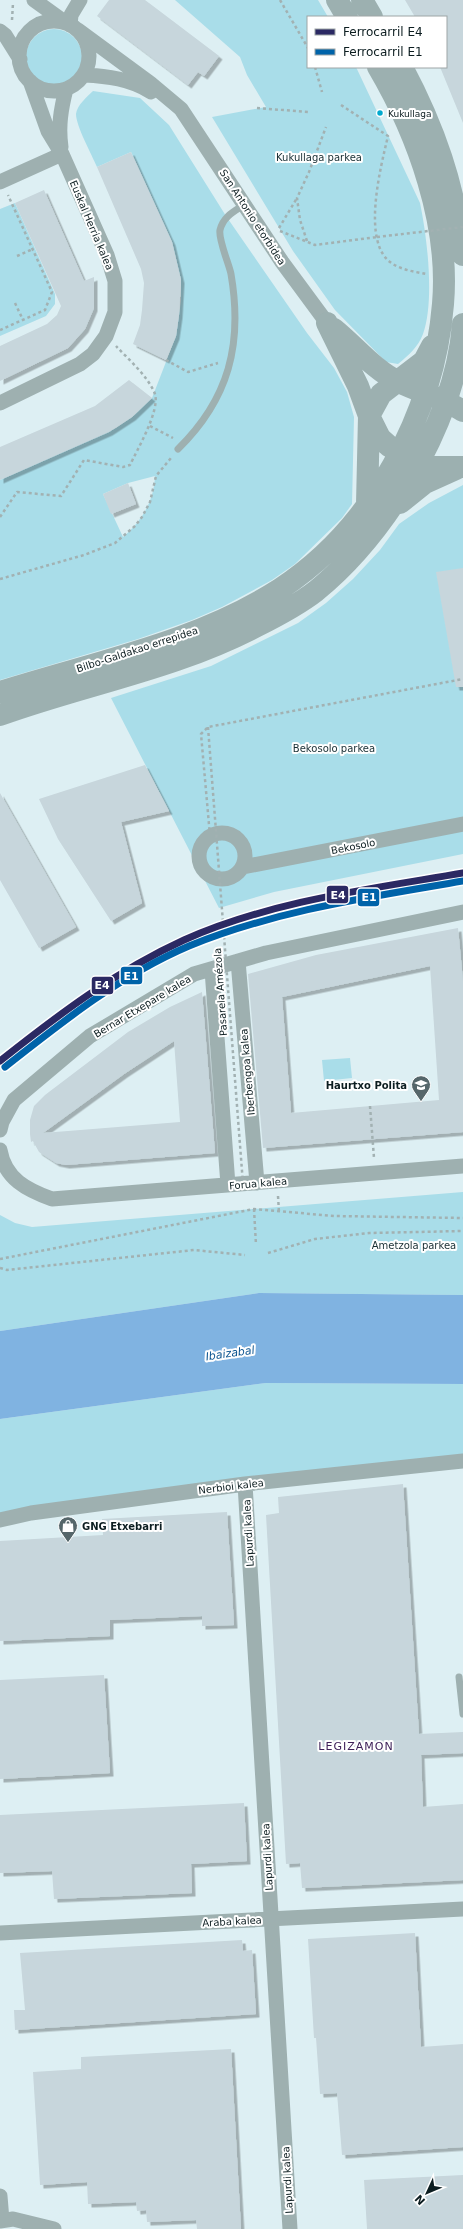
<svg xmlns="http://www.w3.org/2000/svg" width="463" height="2229" viewBox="0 0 463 2229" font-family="'DejaVu Sans',sans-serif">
<defs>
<filter id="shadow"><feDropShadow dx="3.5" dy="3.5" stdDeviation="0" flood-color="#0004"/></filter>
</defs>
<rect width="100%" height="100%" fill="#ddeff3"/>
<path fill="#a9dde9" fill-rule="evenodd" d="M 175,0 L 318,0 L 328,17 L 308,17 L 308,67 L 356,67 L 420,203 C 427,236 435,301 423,334 C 418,347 409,355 398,364 L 386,362 L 335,310 L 293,251 L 212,117 L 266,107 L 247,75 L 240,57 Z
M26 57a28 28 0 1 1 56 0a28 28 0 1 1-56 0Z
M 93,91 L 140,98 L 169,125 L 226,216 L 307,333 L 334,368 L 347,392 L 354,417 L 352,504 L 342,518 L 295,564 L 272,580 L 222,607 L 192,620 L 138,639 L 0,680 L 0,480 L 116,428 L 132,417 L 152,398 L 176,336 L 181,301 L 181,280 L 172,242 L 131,152 L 97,167 C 92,155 76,126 76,114 C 77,105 87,97 93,91 ZM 155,476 C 154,501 142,521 123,537 L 103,494 L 128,483 Z
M 15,203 L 55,294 L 55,304 L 46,316 L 0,336 L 0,209 Z
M 463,485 L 463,854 L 274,892 L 219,908 L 111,698 L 211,666 L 298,623 L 326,603 L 353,579 L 380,550 L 399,524 L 429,503 Z
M 350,1058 L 352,1078 L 324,1081 L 322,1060 Z
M 463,1192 L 463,1295 L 259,1293 L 0,1331 L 0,1215 L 15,1223 L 32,1227 Z
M 266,1383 L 463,1384 L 463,1468 L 245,1484 L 0,1525 L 0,1419 Z"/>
<path fill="#80b3e1" d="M 259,1293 L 463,1295 L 463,1384 L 266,1383 L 0,1419 L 0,1331 Z"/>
<path fill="#c7d6dc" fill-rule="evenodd" filter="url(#shadow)" d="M 109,0 L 145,0 L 219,56 L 204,76 L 198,72 L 188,85 L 97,16 Z
M 405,0 L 463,0 L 463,123 L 440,67 L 446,67 L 446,17 L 415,17 Z
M 131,152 L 172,242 L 181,280 L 179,315 L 176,336 L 166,360 L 133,344 L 140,325 L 142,310 L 144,283 L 141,269 L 97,167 Z
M 44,190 L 84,281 L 94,277 L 94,308 L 85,329 L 68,348 L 0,381 L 0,346 L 47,324 L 57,315 L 61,306 L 15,203 Z
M 129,380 L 152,398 L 132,417 L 109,432 L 0,480 L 0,447 L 95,406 Z
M 128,483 L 136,504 L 111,514 L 103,494 Z
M 463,568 L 463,687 L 456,687 L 436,572 Z
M 145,765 L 169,811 L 121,822 L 142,903 L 111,921 L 58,839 L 39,799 Z
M 0,793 L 76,927 L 39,948 L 0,880 Z
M 458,928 L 463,981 L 463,1132 L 263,1148 L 248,974 L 316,955 ZM 430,966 L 439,1100 L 291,1113 L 282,997 Z
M 202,992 L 215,1153 L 66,1165 L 56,1163 L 39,1152 L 33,1141 L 31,1142 L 30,1134 L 30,1120 L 34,1106 L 45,1095 L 128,1032 L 170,1007 ZM 174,1041 L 180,1122 L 43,1133 L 124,1074 Z
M 403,1484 L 419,1734 L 463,1732 L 463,1753 L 421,1755 L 423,1807 L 463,1804 L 463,1880 L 302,1888 L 300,1863 L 286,1864 L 266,1515 L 279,1513 L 278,1497 Z
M 227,1512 L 234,1625 L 202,1626 L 202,1616 L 110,1620 L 110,1636 L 0,1641 L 0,1541 L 103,1535 L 102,1519 Z
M 104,1675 L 110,1773 L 0,1779 L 0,1680 Z
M 244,1803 L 247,1861 L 191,1864 L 192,1893 L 54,1899 L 52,1871 L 0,1873 L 0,1815 Z
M 415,1933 L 421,2047 L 463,2044 L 463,2147 L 342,2155 L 337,2093 L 320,2094 L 316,2038 L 314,2038 L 308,1939 Z
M 242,1940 L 243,1951 L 252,1950 L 256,2014 L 15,2030 L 14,2010 L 25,2010 L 20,1953 Z
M 231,2049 L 241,2229 L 197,2229 L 196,2220 L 147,2222 L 146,2210 L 137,2211 L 136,2202 L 88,2204 L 87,2182 L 40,2185 L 33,2072 L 81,2069 L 81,2057 Z
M 463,2175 L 463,2229 L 367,2229 L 364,2180 Z"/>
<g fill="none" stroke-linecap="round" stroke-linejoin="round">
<path stroke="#a2b1b2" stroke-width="2.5" stroke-dasharray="3 3" stroke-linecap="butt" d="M 280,0 L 308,48
M 12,20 L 13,3
M 315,67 L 322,92
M 341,105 L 388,136 C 381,166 360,245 393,264 C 402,270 416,272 426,274
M 257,108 L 308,112
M 279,228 L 297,198
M 280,231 L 315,245 L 377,237
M 307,241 L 300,220 L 297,198 L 309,172 L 326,127
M 17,256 L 33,249
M 15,303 L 23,320
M 0,330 L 45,310 L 52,292 L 8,195
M 166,360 L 188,372 L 218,363
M 150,426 L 173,438
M 0,517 L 17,492 L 61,496 L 84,460 L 123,467 L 130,465 C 137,450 160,411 155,394 C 148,376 129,360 116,346
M 0,579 L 84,555 L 115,543 L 135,526 L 142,517 L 150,502 L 156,476 L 171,458
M 210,836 L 201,734 L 208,727 L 463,679
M 370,1106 L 374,1158
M 278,1196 L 279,1212
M 254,1209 L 256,1245
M 268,1253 L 315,1239 L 369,1233 L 463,1231
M 0,1259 L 254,1209 L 334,1216 L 463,1218
M 0,1268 L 7,1270 L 194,1250 L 245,1255"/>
<path stroke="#9eb0b0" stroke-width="7" d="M 178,449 C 229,399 243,344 231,274 C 229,264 218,239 220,230 C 223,217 233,212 244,205
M 459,1677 L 463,1714"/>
<path stroke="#9eb0b0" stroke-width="15" d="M 34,0 L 66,23
M19 56a35 35 0 1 1 70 0a35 35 0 1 1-70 0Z
M 70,25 L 71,15 L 80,0
M 78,30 L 150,83 L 181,109 L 282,262 L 327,323
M 0,31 L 5,35 L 20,59
M 84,75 C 107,76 131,79 151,92
M 61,147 C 58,126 61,109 66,89
M 0,182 L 62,154
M 0,403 L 80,364 L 93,354 L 106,336 L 115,312 L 115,281 L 107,255 L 62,154 L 48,131 L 30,81
M199 856a23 23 0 1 1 46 0a23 23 0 1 1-46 0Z
M 243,867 L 463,824
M 238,961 L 257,1183
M 212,970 L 228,1185
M 0,1130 L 2,1122 L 14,1100 L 90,1036 L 194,974 L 266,953 L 463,912
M 0,1150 C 5,1179 27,1190 52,1199 L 463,1166
M 245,1484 L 290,2229
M 0,1520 L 31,1513 L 245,1484 L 463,1461
M 0,1933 L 463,1909
M 0,2196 L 2,2220
M 0,2221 L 13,2219 L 54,2229"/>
<path stroke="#9cb0b0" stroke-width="22" d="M 337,0 L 347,17
M 362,0 L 372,17
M 402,67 C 435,129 454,185 463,255
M 327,323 L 358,386 L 369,416 L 380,438 L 389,446 L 432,467 L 463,467
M 334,329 C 355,346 374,370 399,382 C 420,392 443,398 463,411
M 400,503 L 425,483 L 456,469
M 367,504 L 369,416 L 381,394 L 424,361 L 432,346
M 0,692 C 94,662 196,643 280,589 C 373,528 434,415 443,304 C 450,224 418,135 378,67
M 0,715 C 86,684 175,669 257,626 C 277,616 298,605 316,591 C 354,560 385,520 410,478 C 437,432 459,377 463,324"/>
<path stroke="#a2b1b2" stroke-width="2.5" stroke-dasharray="3 3" stroke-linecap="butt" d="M 377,237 L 463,227
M 208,727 L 243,1184"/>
<defs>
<path id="rail-1" d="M 0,1061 C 58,1015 116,971 184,940 C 271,901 370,889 463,873"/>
<path id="rail-2" d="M 5,1067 C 62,1022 121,975 189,946 C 277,910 371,897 463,881"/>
</defs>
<use href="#rail-1" stroke="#fff" stroke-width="10"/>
<use href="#rail-2" stroke="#fff" stroke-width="10"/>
<use href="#rail-1" stroke="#2b2963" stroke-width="7"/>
<use href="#rail-2" stroke="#0063a9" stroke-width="7"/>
</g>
<defs>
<symbol id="school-pin" viewBox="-11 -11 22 30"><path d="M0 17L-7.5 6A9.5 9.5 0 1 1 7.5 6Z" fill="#55666a" stroke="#fff"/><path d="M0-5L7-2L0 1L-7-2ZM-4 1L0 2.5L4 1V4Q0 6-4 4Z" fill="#fff"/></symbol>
<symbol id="shop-pin" viewBox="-11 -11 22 30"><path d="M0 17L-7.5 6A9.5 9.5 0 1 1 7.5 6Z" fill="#55666a" stroke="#fff"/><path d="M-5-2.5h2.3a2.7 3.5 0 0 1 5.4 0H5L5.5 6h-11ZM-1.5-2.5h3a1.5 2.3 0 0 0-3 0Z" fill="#fff"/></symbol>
</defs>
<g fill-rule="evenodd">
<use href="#school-pin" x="410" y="1074" width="22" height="30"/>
<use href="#shop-pin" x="57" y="1515" width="22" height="30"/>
</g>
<circle fill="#00a9ce" stroke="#fff" stroke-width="1.5" cx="380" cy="113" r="3.5"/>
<g text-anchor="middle" stroke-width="4" stroke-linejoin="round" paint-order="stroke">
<g font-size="9" fill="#0c1d20" stroke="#fff" text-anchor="start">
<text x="388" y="117">Kukullaga</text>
</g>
<g font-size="10" fill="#182e33" stroke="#fff">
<text x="319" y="161">Kukullaga parkea</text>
<text x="334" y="752">Bekosolo parkea</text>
<text x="414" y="1249">Ametzola parkea</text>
</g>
<g font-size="10" fill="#0c1d20" stroke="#fff">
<text transform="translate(253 217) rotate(57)" y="4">San Antonio etorbidea</text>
<text transform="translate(92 225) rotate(67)" y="4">Euskal Herria kalea</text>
<text transform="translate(137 649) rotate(-18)" y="4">Bilbo-Galdakao errepidea</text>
<text transform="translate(353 846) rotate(-11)" y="4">Bekosolo</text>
<text transform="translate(220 992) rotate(-94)" y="4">Pasarela Amézola</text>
<text transform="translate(142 1006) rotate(-31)" y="4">Bernar Etxepare kalea</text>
<text transform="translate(247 1072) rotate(-95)" y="4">Iberbengoa kalea</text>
<text transform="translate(258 1183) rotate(-5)" y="4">Forua kalea</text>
<text transform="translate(231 1486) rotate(-7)" y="4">Nerbioi kalea</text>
<text transform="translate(248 1533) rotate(-93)" y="4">Lapurdi kalea</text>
<text transform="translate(267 1857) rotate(-93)" y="4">Lapurdi kalea</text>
<text transform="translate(232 1921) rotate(-3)" y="4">Araba kalea</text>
<text transform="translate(287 2180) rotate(-93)" y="4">Lapurdi kalea</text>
</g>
<g font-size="10" font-weight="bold" fill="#0c1d20" stroke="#fff" text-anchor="end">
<text x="407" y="1089">Haurtxo Polita</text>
<text x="82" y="1530" text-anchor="start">GNG Etxebarri</text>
</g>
<g font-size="11" font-style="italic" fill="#0c5590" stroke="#fff">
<text transform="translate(230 1353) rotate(-8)" y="4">Ibaizabal</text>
</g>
<g font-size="11" letter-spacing="1" fill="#3d2058" stroke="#fff">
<text x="356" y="1750">LEGIZAMON</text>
</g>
</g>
<g stroke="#fff" stroke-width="1.5">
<rect x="326" y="885" width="23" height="19" rx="4" fill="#2b2963"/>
<rect x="357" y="888" width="23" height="19" rx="4" fill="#0063a9"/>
<rect x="120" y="966" width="23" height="19" rx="4" fill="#0063a9"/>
<rect x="91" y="976" width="23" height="19" rx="4" fill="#2b2963"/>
</g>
<g font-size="11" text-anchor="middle" font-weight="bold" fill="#fff">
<text x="338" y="899">E4</text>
<text x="369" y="901">E1</text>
<text x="131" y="980">E1</text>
<text x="102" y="989">E4</text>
</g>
<rect x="307" y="16" width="140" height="52" fill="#ffffff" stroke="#9ea5a6"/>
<rect x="315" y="29" width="20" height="6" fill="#2b2963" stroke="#9ea5a6"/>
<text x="343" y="36" font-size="12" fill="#0c1d20">Ferrocarril E4</text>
<rect x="315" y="49" width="20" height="6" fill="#0063a9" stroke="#9ea5a6"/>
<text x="343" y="56" font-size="12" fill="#0c1d20">Ferrocarril E1</text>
<g transform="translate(427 2193) rotate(226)" stroke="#ffffff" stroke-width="3" paint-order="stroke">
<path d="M0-3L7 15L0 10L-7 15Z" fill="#0c1d20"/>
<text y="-6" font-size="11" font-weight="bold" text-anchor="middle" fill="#0c1d20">N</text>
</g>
</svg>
